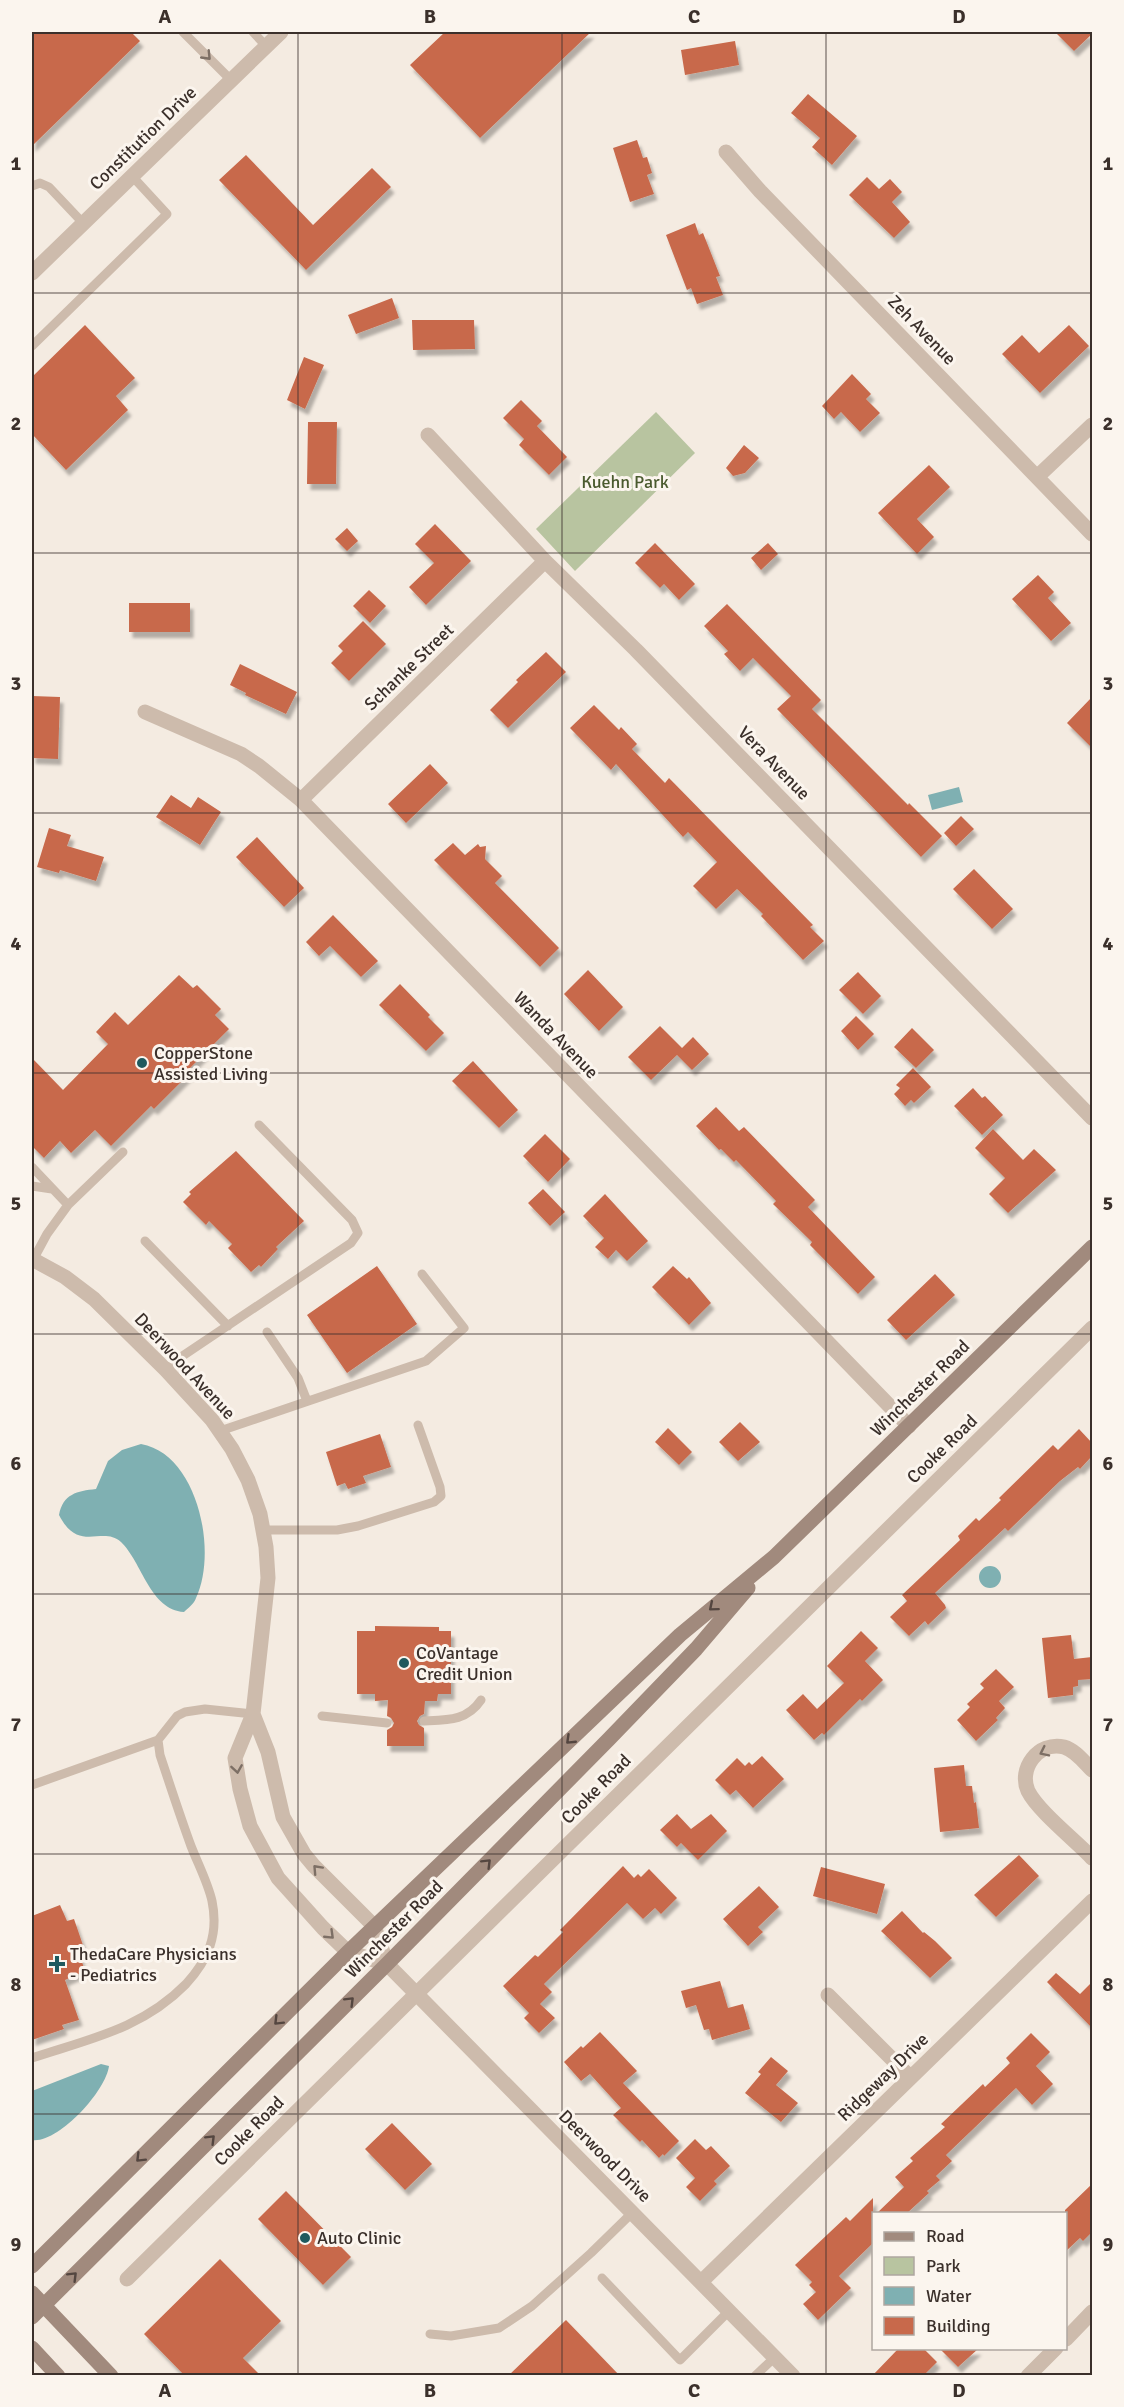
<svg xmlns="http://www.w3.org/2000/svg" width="1124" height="2407" viewBox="0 0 1124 2407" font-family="Signika,sans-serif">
<defs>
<filter id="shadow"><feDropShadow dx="3.5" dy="6" stdDeviation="1.5" flood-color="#0004"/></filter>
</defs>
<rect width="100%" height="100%" fill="#f4ebe1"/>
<path fill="#b8c4a0" d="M 656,412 L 695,453 L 575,571 L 536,529 Z"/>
<path fill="#7fb0b2" d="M 959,787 L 963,802 L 932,810 L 928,795 Z
M 141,1444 C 198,1454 218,1552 196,1598 C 194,1604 188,1608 184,1612 C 150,1610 142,1562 121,1542 C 102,1525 79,1554 59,1515 C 63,1494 77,1491 96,1489 L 108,1461 L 122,1450 Z
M979 1577a11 11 0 1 1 22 0a11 11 0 1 1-22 0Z
M 101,2064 L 109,2066 C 106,2091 58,2144 32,2140 L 32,2091 Z"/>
<path fill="#c8694b" filter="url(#shadow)" d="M 32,32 L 131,32 L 140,41 L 32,146 Z
M 445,32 L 591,32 L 480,138 L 410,65 Z
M 1055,32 L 1092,32 L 1092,34 L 1074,51 Z
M 735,41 L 739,65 L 685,75 L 681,50 Z
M 808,94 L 857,136 L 832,165 L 812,147 L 820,138 L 791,113 Z
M 637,140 L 643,158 L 647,157 L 652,173 L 647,175 L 654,194 L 630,202 L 613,148 Z
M 246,155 L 313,225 L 372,168 L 391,187 L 306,270 L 219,180 Z
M 867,177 L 879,189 L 890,179 L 902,192 L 892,202 L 910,222 L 894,238 L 849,195 Z
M 695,223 L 699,235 L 703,233 L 720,276 L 716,277 L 723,295 L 697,304 L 691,288 L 687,290 L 666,235 Z
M 392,298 L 399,318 L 356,334 L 348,315 Z
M 412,320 L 474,320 L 475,349 L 413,350 Z
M 85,325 L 135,378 L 116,396 L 128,410 L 66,470 L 32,434 L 32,377 Z
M 1069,325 L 1089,346 L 1040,393 L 1002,354 L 1022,335 L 1039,353 Z
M 304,357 L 324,365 L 305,409 L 287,400 Z
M 852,374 L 871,394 L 866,399 L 880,413 L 860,432 L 841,412 L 834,419 L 822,406 Z
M 521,400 L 542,421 L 537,426 L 567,457 L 549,475 L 519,445 L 524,439 L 503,418 Z
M 308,422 L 337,422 L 336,484 L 307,484 Z
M 744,445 L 759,458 L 745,473 L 733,476 L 726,468 Z
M 929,465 L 950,487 L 917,519 L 934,537 L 917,554 L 878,513 Z
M 435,524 L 471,561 L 426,605 L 409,587 L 434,563 L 415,544 Z
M 347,528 L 358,541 L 347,551 L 335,539 Z
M 655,543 L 695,584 L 679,600 L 664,584 L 660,588 L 635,563 Z
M 768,543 L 778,554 L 761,570 L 751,558 Z
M 1038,575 L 1054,592 L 1048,598 L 1071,623 L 1051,641 L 1012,599 Z
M 369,590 L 386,606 L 370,623 L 353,606 Z
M 129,603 L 190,603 L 190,632 L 129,632 Z
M 727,604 L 821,700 L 812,709 L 908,805 L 909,803 L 942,836 L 921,857 L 777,709 L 791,696 L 753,658 L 740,671 L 724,654 L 728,651 L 704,626 Z
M 363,621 L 386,644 L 349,681 L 331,663 L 343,651 L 338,646 Z
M 546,652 L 566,672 L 508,728 L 490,710 L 518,682 L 516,680 Z
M 240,664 L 297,692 L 286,714 L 245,695 L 246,693 L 230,685 Z
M 32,696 L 60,697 L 58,759 L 32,758 Z
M 1092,697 L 1092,748 L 1067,723 Z
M 594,705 L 619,730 L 621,727 L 637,744 L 632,749 L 665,783 L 669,778 L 813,925 L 810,927 L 824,941 L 803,960 L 761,916 L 763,914 L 737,889 L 716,909 L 693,886 L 717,862 L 688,832 L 683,837 L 616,764 L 611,770 L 570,728 Z
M 430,764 L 448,783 L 406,823 L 388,804 Z
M 171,795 L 191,808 L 198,797 L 221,812 L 200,845 L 156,817 Z
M 961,816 L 974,829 L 956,846 L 944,833 Z
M 49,828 L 71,835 L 67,846 L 104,857 L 96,881 L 60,870 L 59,873 L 37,867 Z
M 257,837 L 304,888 L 284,907 L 236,857 Z
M 453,843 L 465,855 L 478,844 L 480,847 L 486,846 L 485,859 L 502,876 L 495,883 L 559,948 L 540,967 L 434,860 Z
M 974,869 L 1013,909 L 992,929 L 953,889 Z
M 333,915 L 378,961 L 361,977 L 330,946 L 319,956 L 306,942 Z
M 588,970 L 623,1007 L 599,1031 L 564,994 Z
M 858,972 L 881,996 L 863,1014 L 839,990 Z
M 179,975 L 193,988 L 197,985 L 221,1009 L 215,1015 L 229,1029 L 190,1068 L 192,1071 L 154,1109 L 151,1106 L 111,1146 L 95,1130 L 71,1153 L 60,1141 L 44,1158 L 32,1146 L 32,1058 L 63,1090 L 108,1044 L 96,1032 L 115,1012 L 128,1025 Z
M 400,984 L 430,1015 L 428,1017 L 444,1033 L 426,1051 L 379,1005 Z
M 856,1016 L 874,1034 L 858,1050 L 841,1031 Z
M 660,1026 L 682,1048 L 693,1037 L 709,1054 L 692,1070 L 677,1055 L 651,1080 L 628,1057 Z
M 912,1028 L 934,1050 L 916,1068 L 894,1047 Z
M 473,1061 L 518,1110 L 499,1128 L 452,1081 Z
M 913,1068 L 931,1087 L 914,1103 L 911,1100 L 905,1106 L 894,1094 L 900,1088 L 896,1085 Z
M 973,1088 L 982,1098 L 985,1096 L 1003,1115 L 982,1135 L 954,1106 Z
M 716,1107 L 739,1131 L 744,1127 L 815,1200 L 808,1207 L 875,1277 L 858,1294 L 810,1245 L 812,1242 L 773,1204 L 776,1201 L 736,1160 L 734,1162 L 721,1149 L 719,1150 L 696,1126 Z
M 993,1129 L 1023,1160 L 1034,1149 L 1056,1170 L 1008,1213 L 989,1194 L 1005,1178 L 975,1148 Z
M 545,1134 L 570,1159 L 548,1182 L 523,1156 Z
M 236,1151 L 304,1221 L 276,1247 L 278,1249 L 261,1267 L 259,1265 L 251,1272 L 228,1248 L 232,1244 L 209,1221 L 206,1225 L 183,1202 L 191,1194 L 189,1192 Z
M 543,1189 L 565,1212 L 550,1226 L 528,1203 Z
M 605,1194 L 648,1241 L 627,1261 L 616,1250 L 608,1259 L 595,1247 L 604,1238 L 583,1216 Z
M 377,1266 L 417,1324 L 347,1373 L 307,1315 Z
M 673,1266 L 687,1279 L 689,1277 L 711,1303 L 689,1325 L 652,1287 Z
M 935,1274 L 955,1295 L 906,1340 L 887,1320 Z
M 740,1422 L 760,1442 L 738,1461 L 719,1442 Z
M 668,1428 L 692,1452 L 679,1465 L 655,1442 Z
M 1079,1429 L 1092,1443 L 1092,1456 L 1080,1469 L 1078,1467 L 1060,1481 L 1008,1531 L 1005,1528 L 935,1593 L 945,1605 L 946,1608 L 928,1625 L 925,1621 L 909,1636 L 890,1617 L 907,1601 L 902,1595 L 960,1540 L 958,1536 L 976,1518 L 979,1521 L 1001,1500 L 999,1498 L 1053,1445 L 1058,1450 Z
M 380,1434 L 391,1467 L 363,1476 L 366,1483 L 348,1489 L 345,1483 L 337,1486 L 326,1452 Z
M 375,1626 L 439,1627 L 439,1631 L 451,1631 L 451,1694 L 438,1694 L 437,1701 L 425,1701 L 424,1714 L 420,1716 L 417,1721 L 419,1725 L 424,1728 L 424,1746 L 387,1746 L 387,1730 L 392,1727 L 394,1723 L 391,1718 L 387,1716 L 388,1700 L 375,1701 L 375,1694 L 357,1694 L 357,1631 L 375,1631 Z
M 861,1631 L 878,1648 L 865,1661 L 883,1680 L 862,1701 L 860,1699 L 824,1735 L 822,1733 L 814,1740 L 786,1710 L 803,1694 L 817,1709 L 844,1683 L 827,1666 Z
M 1071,1635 L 1074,1659 L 1092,1657 L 1092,1679 L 1078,1680 L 1078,1686 L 1073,1687 L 1073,1695 L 1048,1698 L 1042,1638 Z
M 996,1669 L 1014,1687 L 999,1701 L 1005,1708 L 996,1718 L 998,1720 L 976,1741 L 957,1720 L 970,1707 L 967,1704 L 984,1688 L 980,1684 Z
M 762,1756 L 784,1779 L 753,1808 L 736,1790 L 730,1795 L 715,1780 L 737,1758 L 745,1766 L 749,1762 L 752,1765 Z
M 964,1765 L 966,1786 L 972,1786 L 974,1803 L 976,1802 L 979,1828 L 940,1832 L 934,1768 Z
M 677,1814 L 691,1829 L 711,1814 L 727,1831 L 698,1860 L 681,1843 L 677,1847 L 660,1830 Z
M 1019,1855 L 1039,1876 L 996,1917 L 974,1895 Z
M 623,1866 L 634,1878 L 638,1874 L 641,1877 L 649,1869 L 677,1898 L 661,1914 L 655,1908 L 643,1919 L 627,1903 L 544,1984 L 552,1992 L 540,2004 L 555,2018 L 539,2033 L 524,2018 L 529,2013 L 503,1986 L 535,1955 L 538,1957 L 563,1932 L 560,1930 Z
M 821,1867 L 885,1884 L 877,1914 L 813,1896 Z
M 759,1886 L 779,1907 L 758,1927 L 763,1932 L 748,1946 L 723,1919 Z
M 60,1905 L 67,1921 L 74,1919 L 86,1954 L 80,1956 L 85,1971 L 65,1980 L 79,2020 L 62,2025 L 64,2029 L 32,2040 L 32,1916 Z
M 902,1911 L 923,1933 L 924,1932 L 935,1941 L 952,1958 L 930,1978 L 881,1931 Z
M 1056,1973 L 1080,1994 L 1092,1982 L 1092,2028 L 1047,1982 Z
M 720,1981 L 728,2008 L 743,2004 L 750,2029 L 712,2040 L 709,2029 L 704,2030 L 696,2005 L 686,2008 L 681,1991 Z
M 600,2032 L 637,2071 L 623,2083 L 679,2141 L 664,2156 L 663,2154 L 659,2158 L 642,2140 L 640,2142 L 613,2115 L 621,2108 L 590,2074 L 581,2081 L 564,2062 L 581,2046 L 583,2048 Z
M 1031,2033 L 1050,2052 L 1036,2066 L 1053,2084 L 1032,2105 L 1016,2088 L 946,2155 L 952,2161 L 936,2176 L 940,2180 L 927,2191 L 929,2193 L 906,2214 L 876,2214 L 904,2187 L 895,2177 L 913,2161 L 910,2158 L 945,2127 L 941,2124 L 983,2084 L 985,2087 L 1010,2063 L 1006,2058 Z
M 771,2057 L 788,2071 L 776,2085 L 798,2103 L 781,2122 L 745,2093 L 761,2074 L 758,2072 Z
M 392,2123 L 432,2164 L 405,2190 L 365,2149 Z
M 695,2139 L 706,2150 L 711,2146 L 730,2166 L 714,2181 L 717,2184 L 700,2201 L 686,2187 L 695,2178 L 676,2158 Z
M 1092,2184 L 1092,2232 L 1083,2241 L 1080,2238 L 1065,2252 L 1065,2210 Z
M 286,2191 L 351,2257 L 323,2285 L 258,2219 Z
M 873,2198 L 873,2243 L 839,2276 L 851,2288 L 818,2320 L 803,2304 L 816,2292 L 809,2285 L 812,2282 L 795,2265 L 846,2217 L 850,2221 Z
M 220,2259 L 281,2321 L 243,2358 L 261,2376 L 185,2376 L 144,2334 Z
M 566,2320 L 620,2376 L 508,2376 Z
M 898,2349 L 924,2349 L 937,2362 L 923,2376 L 872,2376 Z
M 940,2349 L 978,2349 L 958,2367 Z"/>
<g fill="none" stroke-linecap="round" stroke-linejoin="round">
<path stroke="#cdbbac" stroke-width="9" d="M 183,32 L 231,80
M 253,32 L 266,46
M 32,186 L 40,183 L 49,187 L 83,223
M 32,346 L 167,214 L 132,176
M 32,1167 L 68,1205 L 47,1234 L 33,1260
M 32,1186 L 52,1189
M 68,1205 L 123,1152
M 145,1241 L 228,1326
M 267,1332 L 298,1378 L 307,1401
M 166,1370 L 181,1357 L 351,1243 L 358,1233 L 352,1220 L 259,1125
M 220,1431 L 426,1361 L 464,1328 L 422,1274
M 263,1530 L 337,1530 L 358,1526 L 434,1502 L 441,1496 L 440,1487 L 418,1425
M 322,1716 L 387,1723
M 424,1721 C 447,1720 467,1721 481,1700
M 32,1785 L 158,1740 L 177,1716 L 185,1712 L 205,1709 L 253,1714
M 32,2058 C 89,2039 142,2029 186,1984 C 208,1960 219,1935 212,1901 C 208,1883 198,1864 191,1846 C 180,1816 170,1785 160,1755 L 158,1740
M 602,2278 L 680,2360 L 729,2311
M 430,2334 L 451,2336 L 499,2328 L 532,2306 L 591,2253 L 633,2212
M 755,2376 L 775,2357"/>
<path stroke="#cdbbac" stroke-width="15" d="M 726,152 L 760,191 L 1092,534
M 32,273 L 281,32
M 428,435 L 545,561 L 636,650 L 1092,1118
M 1037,477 L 1092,425
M 145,712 L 241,754 L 259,766 L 301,800 L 909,1426
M 301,800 L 545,561
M 32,1259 L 65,1277 L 94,1299 L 166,1370 L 212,1420 L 232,1449 L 248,1480 L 260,1514 L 266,1547 L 268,1578 L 253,1714 L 235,1758 L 240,1789 L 250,1826 L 278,1878 L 323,1928 L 348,1952 L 387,1964 L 793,2376
M 253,1714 L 268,1752 L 283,1817 L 304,1854 L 314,1866 L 374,1926 L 387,1964
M 1092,1770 C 1084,1762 1075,1750 1064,1747 C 1038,1741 1018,1769 1028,1791 C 1038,1811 1076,1841 1092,1858
M 828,1995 L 910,2077
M 127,2279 L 1092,1328
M 701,2282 L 1092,1901
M 1066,2339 L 1092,2312
M 1028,2376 L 1056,2348"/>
<path stroke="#a18a7d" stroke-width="15" d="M 32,2266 L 348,1952 L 680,1635 L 774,1557 L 1092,1247
M 32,2293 L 111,2376
M 32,2317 L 387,1964 L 609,1739 L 696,1649 L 748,1588
M 32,2348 L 58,2376"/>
</g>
<defs><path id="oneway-chevron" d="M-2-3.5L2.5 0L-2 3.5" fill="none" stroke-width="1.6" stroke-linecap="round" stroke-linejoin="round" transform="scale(1.5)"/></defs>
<g stroke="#7d6f65">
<use href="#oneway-chevron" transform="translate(207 56) rotate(46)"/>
<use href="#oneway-chevron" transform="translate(1044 1752) rotate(154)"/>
<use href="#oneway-chevron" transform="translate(237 1769) rotate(81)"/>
<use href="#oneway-chevron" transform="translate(317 1869) rotate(-133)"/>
<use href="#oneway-chevron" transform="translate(330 1935) rotate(44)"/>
</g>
<g stroke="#544640">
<use href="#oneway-chevron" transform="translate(713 1607) rotate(140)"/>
<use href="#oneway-chevron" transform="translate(570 1740) rotate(136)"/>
<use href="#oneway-chevron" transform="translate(487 1863) rotate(-45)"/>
<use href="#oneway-chevron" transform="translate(350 2001) rotate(-45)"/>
<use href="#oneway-chevron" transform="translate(278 2021) rotate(135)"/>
<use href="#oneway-chevron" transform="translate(211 2139) rotate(-45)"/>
<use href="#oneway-chevron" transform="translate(140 2158) rotate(135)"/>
<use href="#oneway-chevron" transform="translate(73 2276) rotate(-45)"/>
</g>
<path fill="none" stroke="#3b302b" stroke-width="1.5" stroke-opacity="0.55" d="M 298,32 L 298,2376M 562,32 L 562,2376M 826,32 L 826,2376M 32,293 L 1092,293M 32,553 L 1092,553M 32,813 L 1092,813M 32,1073 L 1092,1073M 32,1334 L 1092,1334M 32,1594 L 1092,1594M 32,1854 L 1092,1854M 32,2114 L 1092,2114"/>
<g fill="#1f5a5e" stroke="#fbf5ee" stroke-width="2">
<circle cx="142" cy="1063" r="6"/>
<circle cx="404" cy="1663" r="6"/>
<path d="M54 1955h6v6h6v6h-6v6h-6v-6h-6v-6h6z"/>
<circle cx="305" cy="2238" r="6"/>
</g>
<g text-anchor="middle" stroke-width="6" stroke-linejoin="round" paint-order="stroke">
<g font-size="18" fill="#3b302b" stroke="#fbf5ee">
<text transform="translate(143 138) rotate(-44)" y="6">Constitution Drive</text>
<text transform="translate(922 330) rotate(46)" y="6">Zeh Avenue</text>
<text transform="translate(409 667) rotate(-44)" y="6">Schanke Street</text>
<text transform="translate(774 763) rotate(46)" y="6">Vera Avenue</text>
<text transform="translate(556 1035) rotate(46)" y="6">Wanda Avenue</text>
<text transform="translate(185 1366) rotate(47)" y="6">Deerwood Avenue</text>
<text transform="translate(920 1388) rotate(-44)" y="6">Winchester Road</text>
<text transform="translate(942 1449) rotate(-44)" y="6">Cooke Road</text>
<text transform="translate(596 1789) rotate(-45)" y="6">Cooke Road</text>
<text transform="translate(394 1929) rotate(-45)" y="6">Winchester Road</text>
<text transform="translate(883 2077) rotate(-44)" y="6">Ridgeway Drive</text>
<text transform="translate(249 2131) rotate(-45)" y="6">Cooke Road</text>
<text transform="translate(605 2156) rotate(45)" y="6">Deerwood Drive</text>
</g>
<g font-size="18" fill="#4a5a2e" stroke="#fbf5ee">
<text x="625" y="488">Kuehn Park</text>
</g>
<g font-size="18" fill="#3b302b" stroke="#fbf5ee" text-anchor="start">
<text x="154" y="1059">CopperStone<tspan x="154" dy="21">Assisted Living</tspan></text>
<text x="416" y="1659">CoVantage<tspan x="416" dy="21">Credit Union</tspan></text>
<text x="70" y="1960">ThedaCare Physicians<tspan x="70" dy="21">- Pediatrics</tspan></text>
<text x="317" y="2244">Auto Clinic</text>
</g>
</g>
<rect width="1124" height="2407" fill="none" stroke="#fbf5ee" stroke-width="66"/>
<rect x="872" y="2212" width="195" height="138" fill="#fbf5ee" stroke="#aea6a0" stroke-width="1.5"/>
<rect x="884" y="2232" width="30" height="9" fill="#a18a7d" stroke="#aea6a0" stroke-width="1.5"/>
<text x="926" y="2242" font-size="18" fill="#3b302b">Road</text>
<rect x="884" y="2257" width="30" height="18" fill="#b8c4a0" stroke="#aea6a0" stroke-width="1.5"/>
<text x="926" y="2272" font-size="18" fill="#3b302b">Park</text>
<rect x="884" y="2287" width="30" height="18" fill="#7fb0b2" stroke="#aea6a0" stroke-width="1.5"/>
<text x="926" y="2302" font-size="18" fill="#3b302b">Water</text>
<rect x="884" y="2317" width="30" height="18" fill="#c8694b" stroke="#aea6a0" stroke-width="1.5"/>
<text x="926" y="2332" font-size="18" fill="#3b302b">Building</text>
<rect x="33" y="33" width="1058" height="2341" fill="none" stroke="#3b302b" stroke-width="2"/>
<g font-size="20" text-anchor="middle" font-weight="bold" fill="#3b302b">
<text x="165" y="23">A</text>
<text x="430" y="23">B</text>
<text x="694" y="23">C</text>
<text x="959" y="23">D</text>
<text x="16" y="170">1</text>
<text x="1108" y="170">1</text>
<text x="16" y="430">2</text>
<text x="1108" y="430">2</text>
<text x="16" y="690">3</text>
<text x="1108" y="690">3</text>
<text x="16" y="950">4</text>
<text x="1108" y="950">4</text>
<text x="16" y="1210">5</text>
<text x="1108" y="1210">5</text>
<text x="16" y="1470">6</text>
<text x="1108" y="1470">6</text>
<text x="16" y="1731">7</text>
<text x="1108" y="1731">7</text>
<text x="16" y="1991">8</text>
<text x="1108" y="1991">8</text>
<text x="16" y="2251">9</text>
<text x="1108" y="2251">9</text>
<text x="165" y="2397">A</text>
<text x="430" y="2397">B</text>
<text x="694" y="2397">C</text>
<text x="959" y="2397">D</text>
</g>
</svg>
